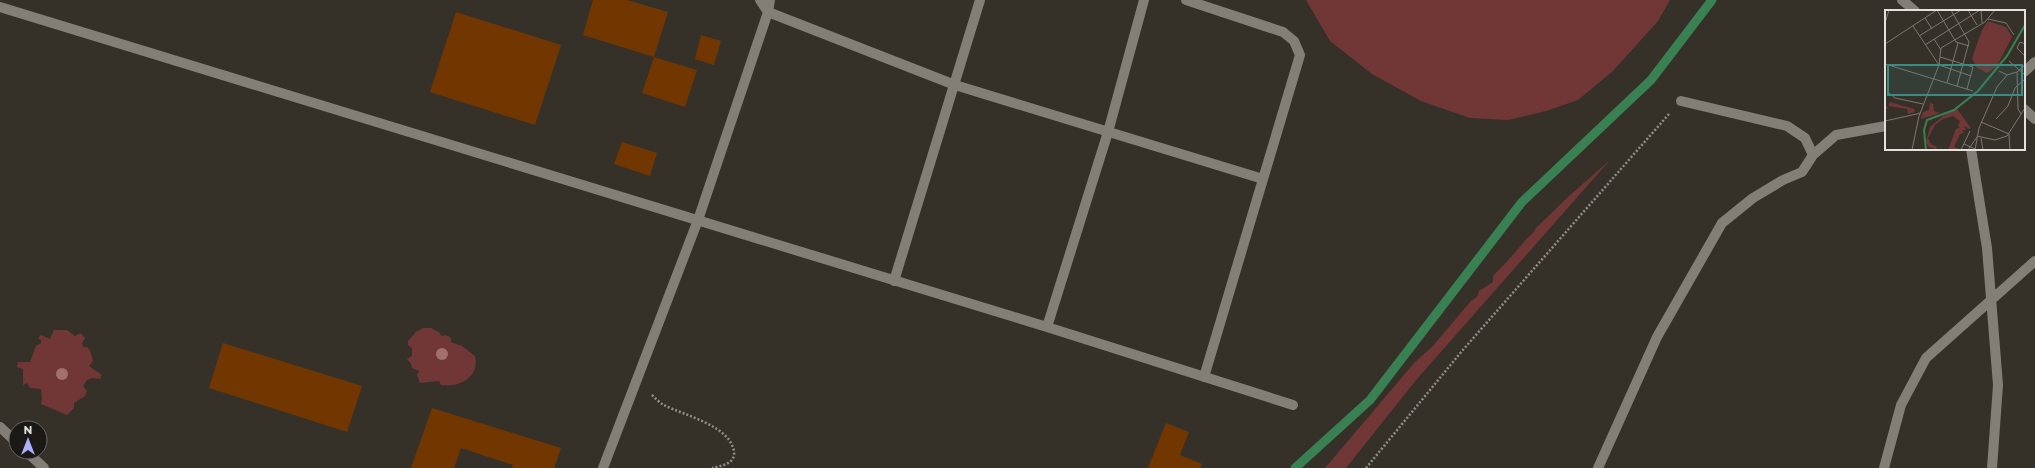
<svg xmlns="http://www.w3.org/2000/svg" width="2035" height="468" viewBox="0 0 2035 468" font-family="Montserrat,sans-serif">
<rect width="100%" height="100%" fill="#353129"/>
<path fill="#713737" d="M 1306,0 L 1670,0 L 1658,21 L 1613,71 L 1578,100 L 1546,111 L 1508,120 L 1470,118 L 1421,101 L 1372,74 L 1330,41 Z
M 1610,160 L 1417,379 L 1346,468 L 1325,468 L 1415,362 L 1432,347 L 1471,301 L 1477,297 L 1479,291 L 1493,282 L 1493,276 C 1504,265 1514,254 1524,242 C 1528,236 1533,235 1536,228 L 1568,197 Z
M 423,328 L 431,328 L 440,333 L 441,336 L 446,335 L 451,338 L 451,342 L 462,346 L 475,356 C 480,377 460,388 441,385 L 439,381 L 420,383 L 417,375 L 419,371 L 412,368 L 411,364 L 407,359 L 412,356 L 412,348 L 408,345 L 408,341 L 416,332 Z
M 54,330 L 67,330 L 75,336 L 81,333 L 85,338 L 82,343 L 83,347 L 87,347 L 90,350 L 93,361 L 89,366 L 102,375 L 100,379 L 93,378 L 87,380 L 83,386 L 87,391 L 85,396 L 74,403 L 74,408 L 67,415 L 41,404 L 42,400 L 41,389 L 30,388 L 27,383 L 23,385 L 23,369 L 17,367 L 18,362 L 30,362 L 36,346 L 41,343 L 41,340 L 38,338 L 41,335 L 50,339 Z"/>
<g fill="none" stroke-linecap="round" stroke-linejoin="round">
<path stroke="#398053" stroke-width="9" d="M 1295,468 L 1370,400 L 1522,202 L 1651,80 L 1712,0"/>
</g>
<path fill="#723701" d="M 593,0 L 627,0 L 668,12 L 654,57 L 583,35 Z
M 456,12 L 561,45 L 535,125 L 430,92 Z
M 701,35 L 721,41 L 714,65 L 695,59 Z
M 654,57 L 697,70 L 685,107 L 642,93 Z
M 622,142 L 657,153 L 650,176 L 614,164 Z
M 223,343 L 362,386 L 347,432 L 209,388 Z
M 432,408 L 561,448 L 554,468 L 512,468 L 513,465 L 461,448 L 454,468 L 411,468 Z
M 1166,423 L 1189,432 L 1180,455 L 1202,464 L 1200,468 L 1148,468 Z"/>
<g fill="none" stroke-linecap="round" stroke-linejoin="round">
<path stroke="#928f89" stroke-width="2.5" stroke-dasharray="2 2" stroke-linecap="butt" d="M 652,395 C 656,399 660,403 664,405 C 685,416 729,425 734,451 C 736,464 721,466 712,468
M 1366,468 L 1462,351 L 1669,114"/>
<path stroke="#837f76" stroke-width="10" d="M 760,0 L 768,12 L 955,85 L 1263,179
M 1186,0 L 1283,32 L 1294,41 L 1300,55 L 1204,377
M 1902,0 L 1915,11
M 0,7 L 1047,327 L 1293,405
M 2024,72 L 2035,62
M 1681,101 L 1787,126 L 1805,138 L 1813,155 L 1836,135 L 1886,126
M 2024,109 L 2035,119
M 1971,149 L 1987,248 L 1998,385 L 1992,468
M 894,281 L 980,0
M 1047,327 L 1108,132 L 1144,0
M 0,427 L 16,442
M 27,452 L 44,468
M 603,468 L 698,220 L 768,12 L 770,0
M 1598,468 L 1657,337 L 1722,223 L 1753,198 L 1783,180 L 1802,172 L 1813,155
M 1884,468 L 1901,405 L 1926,358 L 2035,261"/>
</g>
<g fill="#a3716c">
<circle cx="442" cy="354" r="6"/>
<circle cx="62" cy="374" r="6"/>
</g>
<g transform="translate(1885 10)">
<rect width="140" height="140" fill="#353129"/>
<path d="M 103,11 L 121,17 L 127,27 L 112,56 L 102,63 L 91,57 L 87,48 L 97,20 ZM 5,92 L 29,99 L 30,102 L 23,104 L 22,99 L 4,96 L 1,100 L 0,96 L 3,97 ZM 45,93 L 48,94 L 49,101 L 55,103 L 36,109 L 38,102 L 44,100 ZM 72,99 L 86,118 L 84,119 L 79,116 L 81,120 L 77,120 L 79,123 L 75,124 L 69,137 L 76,140 L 63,140 L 71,119 L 75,117 L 73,116 L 75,111 L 68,106 L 58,109 L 50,115 L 43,128 L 46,134 L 52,137 L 51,139 L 44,137 L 41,132 L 45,117 L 58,106 Z" fill="#713737"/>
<path fill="none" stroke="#398053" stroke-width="2" d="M 41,140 L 39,120 L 42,110 L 69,100 L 93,81 L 122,46 L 140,15"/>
<path fill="none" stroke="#7b7771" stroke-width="1" d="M 66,0 L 84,32 L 72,76M 83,0 L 92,15M 96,0 L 97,13M 40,8 L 47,19M 103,9 L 121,13 L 129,25M 0,13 L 4,0M 28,16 L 54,55 L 86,66M 34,26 L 76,0M 49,29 L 56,40M 0,34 L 52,0 L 71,32 L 84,36M 140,34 L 135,32 L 132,38 L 140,46M 40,35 L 95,0M 55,47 L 88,57 L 82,79M 124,51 L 140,65M 0,54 L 88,81M 114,61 L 122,65 L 132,62 L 140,55M 132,62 L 133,99 L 136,104M 62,73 L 73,33M 3,82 L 10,88 L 38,94M 111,109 L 123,96 L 130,78 L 140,69M 0,111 L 36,103M 96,112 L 124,124 L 125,140M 92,126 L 110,130 L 122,126 L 140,98M 96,128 L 98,140M 79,134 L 90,139M 27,140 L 34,106 L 54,55 L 56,38 L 100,12 L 110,0M 76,140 L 85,121M 83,140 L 92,127M 90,140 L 94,118 L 112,77 L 122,65"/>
<path fill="#398b84" fill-opacity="0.15" stroke="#398b84" stroke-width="2" d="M 3,55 L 137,55 L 137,85 L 3,85 Z"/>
<rect width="140" height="140" fill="none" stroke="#e3e1dc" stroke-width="2"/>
</g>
<g transform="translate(28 440)"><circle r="19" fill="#1b1916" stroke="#6b6965"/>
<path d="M0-3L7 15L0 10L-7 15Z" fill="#acaffb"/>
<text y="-6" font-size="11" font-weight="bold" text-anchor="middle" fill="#e3e1dc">N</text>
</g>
</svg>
